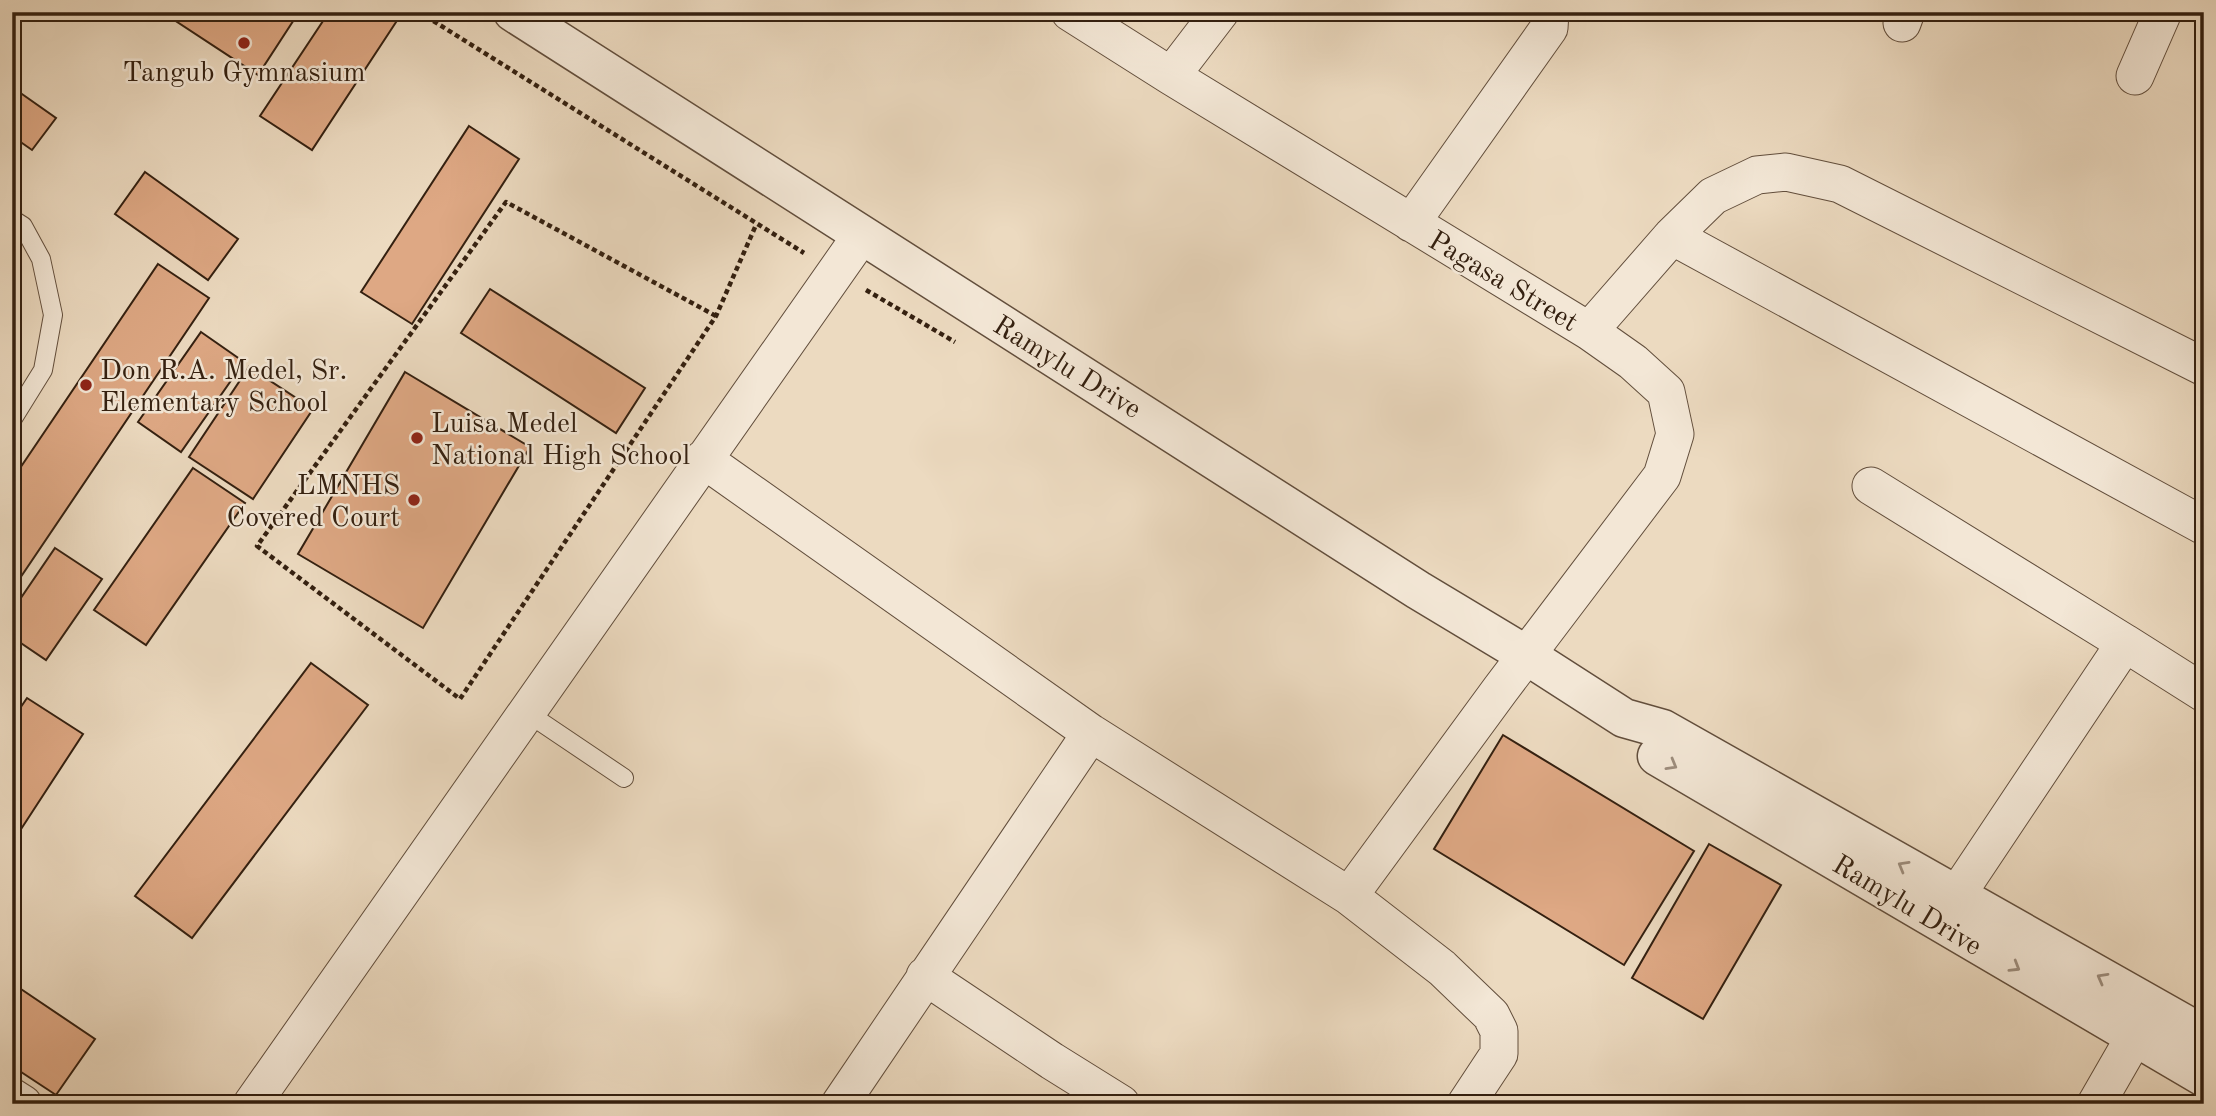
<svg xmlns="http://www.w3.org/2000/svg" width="2216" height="1116" viewBox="0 0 2216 1116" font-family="'Old Standard TT',serif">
<rect width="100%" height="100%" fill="#ecdac0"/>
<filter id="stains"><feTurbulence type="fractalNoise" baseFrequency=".00286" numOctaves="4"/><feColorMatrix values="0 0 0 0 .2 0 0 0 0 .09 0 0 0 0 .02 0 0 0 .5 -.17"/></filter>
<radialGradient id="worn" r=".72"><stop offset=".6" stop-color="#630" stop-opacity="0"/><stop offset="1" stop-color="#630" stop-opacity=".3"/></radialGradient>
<path fill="#dea884" stroke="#342010" stroke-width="2" d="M 162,12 L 299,12 L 258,75 Z
M 329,12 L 402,13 L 312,150 L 260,116 Z
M 12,87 L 56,118 L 32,150 L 12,136 Z
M 469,126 L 519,159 L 412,324 L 361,292 Z
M 145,172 L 238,239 L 208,280 L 115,214 Z
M 158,264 L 209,298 L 12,590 L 12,480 Z
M 490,289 L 645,388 L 616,433 L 461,333 Z
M 201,332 L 244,362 L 181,452 L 138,422 Z
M 249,367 L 313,409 L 253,499 L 189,457 Z
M 405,372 L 530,447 L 423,628 L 298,554 Z
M 193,468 L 245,503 L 146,645 L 94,610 Z
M 55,548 L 102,579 L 46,660 L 12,637 L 12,611 Z
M 311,663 L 368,705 L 192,938 L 135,896 Z
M 27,698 L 83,734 L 12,843 L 12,720 Z
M 1503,735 L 1694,851 L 1624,965 L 1434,849 Z
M 1709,844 L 1781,885 L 1703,1019 L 1632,978 Z
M 12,983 L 95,1039 L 56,1095 L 12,1066 Z"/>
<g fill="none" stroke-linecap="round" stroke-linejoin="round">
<defs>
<path id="service" d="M 12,219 L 23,226 L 41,259 L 53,315 L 43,370 L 12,420
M 526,712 L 624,778"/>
<path id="minor" d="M 1070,12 L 1171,76 L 1589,331 L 1633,362 L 1666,392 L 1675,434 L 1662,476 L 1500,690 L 1349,896 L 1442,968 L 1491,1015 L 1499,1031 L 1499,1054 L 1466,1104
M 1902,23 L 1906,12
M 1171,76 L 1220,12
M 2135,76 L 2163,12
M 1411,223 L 1549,28 L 1550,12
M 1672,236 L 2204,526
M 1589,331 L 1672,236 L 1713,196 L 1757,175 L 1786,172 L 1840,184 L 2204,367
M 703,459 L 1091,733 L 1349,896
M 1871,486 L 2125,643
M 1940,920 L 2125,643 L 2204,693
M 925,976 L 1052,1061 L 1121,1104
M 12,1097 L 23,1104
M 252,1104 L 861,236
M 840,1104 L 1091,733
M 2096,1104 L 2150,1010"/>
<path id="tertiary" d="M 513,12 L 1418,590 L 1526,655 L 1624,718 L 1663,729 L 2204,1035
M 1657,756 L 2204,1077"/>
</defs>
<use href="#service" stroke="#624e3c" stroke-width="20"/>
<use href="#minor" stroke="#624e3c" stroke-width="39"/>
<use href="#tertiary" stroke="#624e3c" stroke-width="41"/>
<path stroke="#342010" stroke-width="4.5" stroke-dasharray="5 3.5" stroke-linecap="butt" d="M 419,12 L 804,253
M 866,290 L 955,342
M 716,316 L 506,202 L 257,546 L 460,699 L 716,316 L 756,225"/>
<use href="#service" stroke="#f3e7d6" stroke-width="18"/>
<use href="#minor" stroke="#f3e7d6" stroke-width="37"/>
<use href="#tertiary" stroke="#f3e7d6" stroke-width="38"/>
</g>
<defs><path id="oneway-chevron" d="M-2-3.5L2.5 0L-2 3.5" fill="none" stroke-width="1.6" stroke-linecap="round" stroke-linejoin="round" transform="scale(1.75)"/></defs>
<g stroke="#9d8d7d">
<use href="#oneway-chevron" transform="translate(1672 765) rotate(30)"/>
<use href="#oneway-chevron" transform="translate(1903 866) rotate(-150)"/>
<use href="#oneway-chevron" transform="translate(2015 967) rotate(31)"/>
<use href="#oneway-chevron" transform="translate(2102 978) rotate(-151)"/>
</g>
<g fill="#8f2418" stroke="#f3e7d6" stroke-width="2.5">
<circle cx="244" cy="43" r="7"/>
<circle cx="86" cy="385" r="7"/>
<circle cx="417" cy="438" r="7"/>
<circle cx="414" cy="500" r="7"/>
</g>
<g text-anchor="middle" stroke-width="5" stroke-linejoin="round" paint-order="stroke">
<g font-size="28" fill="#342010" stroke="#f3e7d6" text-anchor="start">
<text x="244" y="81" text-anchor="middle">Tangub Gymnasium</text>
<text x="100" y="379">Don R.A. Medel, Sr.<tspan x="100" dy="32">Elementary School</tspan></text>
<text x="431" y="432">Luisa Medel<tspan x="431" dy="32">National High School</tspan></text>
<text x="400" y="494" text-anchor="end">LMNHS<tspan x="400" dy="32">Covered Court</tspan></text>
</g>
<g font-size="28" fill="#342010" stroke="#f3e7d6">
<text transform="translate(1504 280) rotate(31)" y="10">Pagasa Street</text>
<text transform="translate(1068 366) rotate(32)" y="10">Ramylu Drive</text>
<text transform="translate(1908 904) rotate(31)" y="10">Ramylu Drive</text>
</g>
</g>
<rect width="2216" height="1116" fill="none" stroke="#ecdac0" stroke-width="42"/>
<rect x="14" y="14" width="2188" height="1088" fill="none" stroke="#342010" stroke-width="3.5"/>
<rect x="21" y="21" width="2174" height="1074" fill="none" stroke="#342010" stroke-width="2"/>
<rect width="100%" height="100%" filter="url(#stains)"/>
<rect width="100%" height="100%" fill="url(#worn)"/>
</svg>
